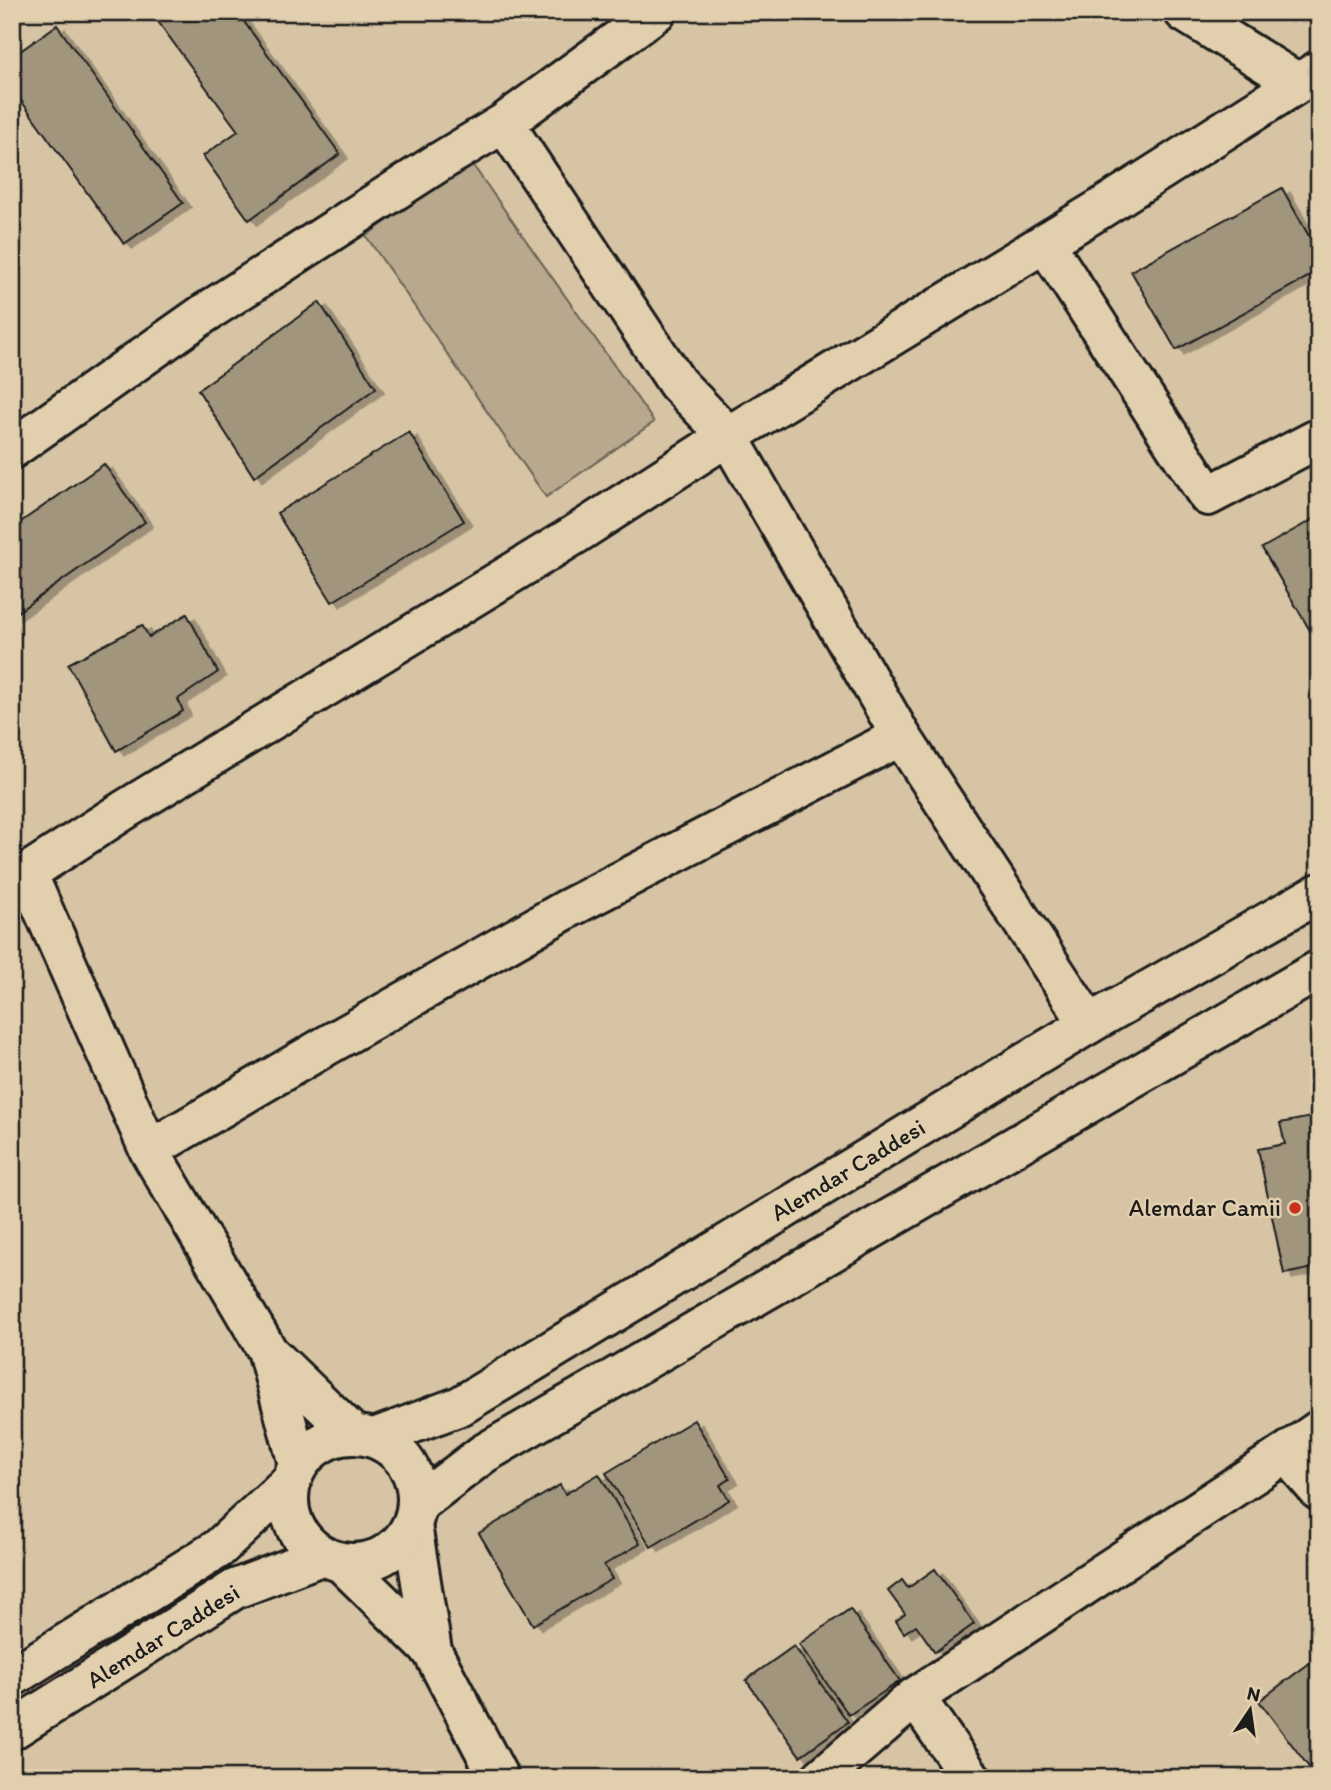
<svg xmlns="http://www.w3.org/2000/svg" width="1331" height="1790" viewBox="0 0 1331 1790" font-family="Itim,sans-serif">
<defs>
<filter id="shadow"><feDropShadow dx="8" dy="4.5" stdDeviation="0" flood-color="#0004"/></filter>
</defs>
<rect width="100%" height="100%" fill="#d6c4a4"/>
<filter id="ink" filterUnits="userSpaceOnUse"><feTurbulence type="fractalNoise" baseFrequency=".0143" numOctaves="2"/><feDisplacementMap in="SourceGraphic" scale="14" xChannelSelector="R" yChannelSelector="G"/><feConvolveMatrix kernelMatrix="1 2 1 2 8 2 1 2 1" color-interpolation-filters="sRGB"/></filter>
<g filter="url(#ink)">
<path fill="#b7a88e" stroke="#6a6255" stroke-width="2" d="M 470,161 L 654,422 L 546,497 L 366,236 Z"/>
<path fill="#a1957e" stroke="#1c1c1c" stroke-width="2" filter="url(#shadow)" d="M 151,12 L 237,12 L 340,154 L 249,220 L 203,156 L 238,131 Z
M 57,25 L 183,203 L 124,244 L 12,88 L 12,57 Z
M 1282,188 L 1319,254 L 1319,271 L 1176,350 L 1131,271 Z
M 319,302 L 376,388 L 254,477 L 198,390 Z
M 409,432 L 464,521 L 332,602 L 277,513 Z
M 104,464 L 145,522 L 12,616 L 12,528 Z
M 1319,516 L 1319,646 L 1262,548 Z
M 187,614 L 218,672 L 178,699 L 183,711 L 116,751 L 68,664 L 142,625 L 149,637 Z
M 1319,1094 L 1319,1267 L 1284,1274 L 1258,1149 L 1285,1144 L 1280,1123 L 1312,1117 L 1308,1096 Z
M 694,1420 L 730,1479 L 720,1485 L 729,1500 L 651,1547 L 606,1473 Z
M 599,1474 L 640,1544 L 604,1565 L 612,1579 L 533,1625 L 479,1533 L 560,1485 L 565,1494 Z
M 935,1569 L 974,1624 L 935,1652 L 916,1625 L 904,1633 L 896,1621 L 905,1614 L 888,1591 L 902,1580 L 908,1588 Z
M 850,1609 L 900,1681 L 849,1715 L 799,1644 Z
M 794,1646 L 848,1722 L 800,1756 L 746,1680 Z
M 1319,1656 L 1319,1765 L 1311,1770 L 1259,1701 Z"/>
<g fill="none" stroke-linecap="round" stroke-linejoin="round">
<defs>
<path id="minor" d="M 656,12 L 504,123 L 677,383 L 728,436 L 901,736 L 1089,1024
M 1184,12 L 1298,83
M 1045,243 L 1208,496 L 1319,438
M 12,449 L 205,313 L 436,164 L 504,123
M 149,1150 L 326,1046 L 569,908 L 901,736
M 268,1352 L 353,1434
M 1286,1453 L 1319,1491
M 298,1464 L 267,1350 L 149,1150 L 27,873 L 126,809 L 576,534 L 728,436 L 1100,209 L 1319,70
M 412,1525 L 432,1651
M 342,1563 L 432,1651 L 499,1778
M 915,1697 L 971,1778
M 821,1778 L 915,1697 L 1286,1453 L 1319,1430"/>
<path id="major" d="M289 1499a64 64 0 1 1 128 0a64 64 0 1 1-128 0Z
M 374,1438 L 460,1406 L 1089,1024 L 1319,893
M 418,1504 L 483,1454 L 1319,970
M 12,1677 L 218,1549 L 289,1483
M 12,1730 L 235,1589 L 321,1556"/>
</defs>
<use href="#minor" stroke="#1c1c1c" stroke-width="44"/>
<use href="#major" stroke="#1c1c1c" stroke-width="44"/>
<use href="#minor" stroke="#e2cfad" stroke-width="38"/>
<use href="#major" stroke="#e2cfad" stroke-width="38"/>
</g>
</g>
<circle fill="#c8321e" stroke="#e2cfad" stroke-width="2.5" cx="1295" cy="1208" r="7"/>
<g text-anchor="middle" stroke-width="5" stroke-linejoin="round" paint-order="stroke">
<g font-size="24" fill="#1c1c1c" stroke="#e2cfad">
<text transform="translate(848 1170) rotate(-31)" y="8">Alemdar Caddesi</text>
<text transform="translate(163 1636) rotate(-32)" y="8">Alemdar Caddesi</text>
</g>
<g font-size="24" fill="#1c1c1c" stroke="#e2cfad" text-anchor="end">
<text x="1281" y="1216">Alemdar Camii</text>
</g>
</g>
<rect width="1331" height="1790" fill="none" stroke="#e2cfad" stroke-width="42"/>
<rect x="21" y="21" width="1289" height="1748" fill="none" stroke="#1c1c1c" stroke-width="2.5" filter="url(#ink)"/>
<g transform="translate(1250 1710) rotate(13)" stroke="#e2cfad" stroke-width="5" paint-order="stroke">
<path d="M0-5L12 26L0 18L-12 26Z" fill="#1c1c1c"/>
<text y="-10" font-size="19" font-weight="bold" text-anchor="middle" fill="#1c1c1c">N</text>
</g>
</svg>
